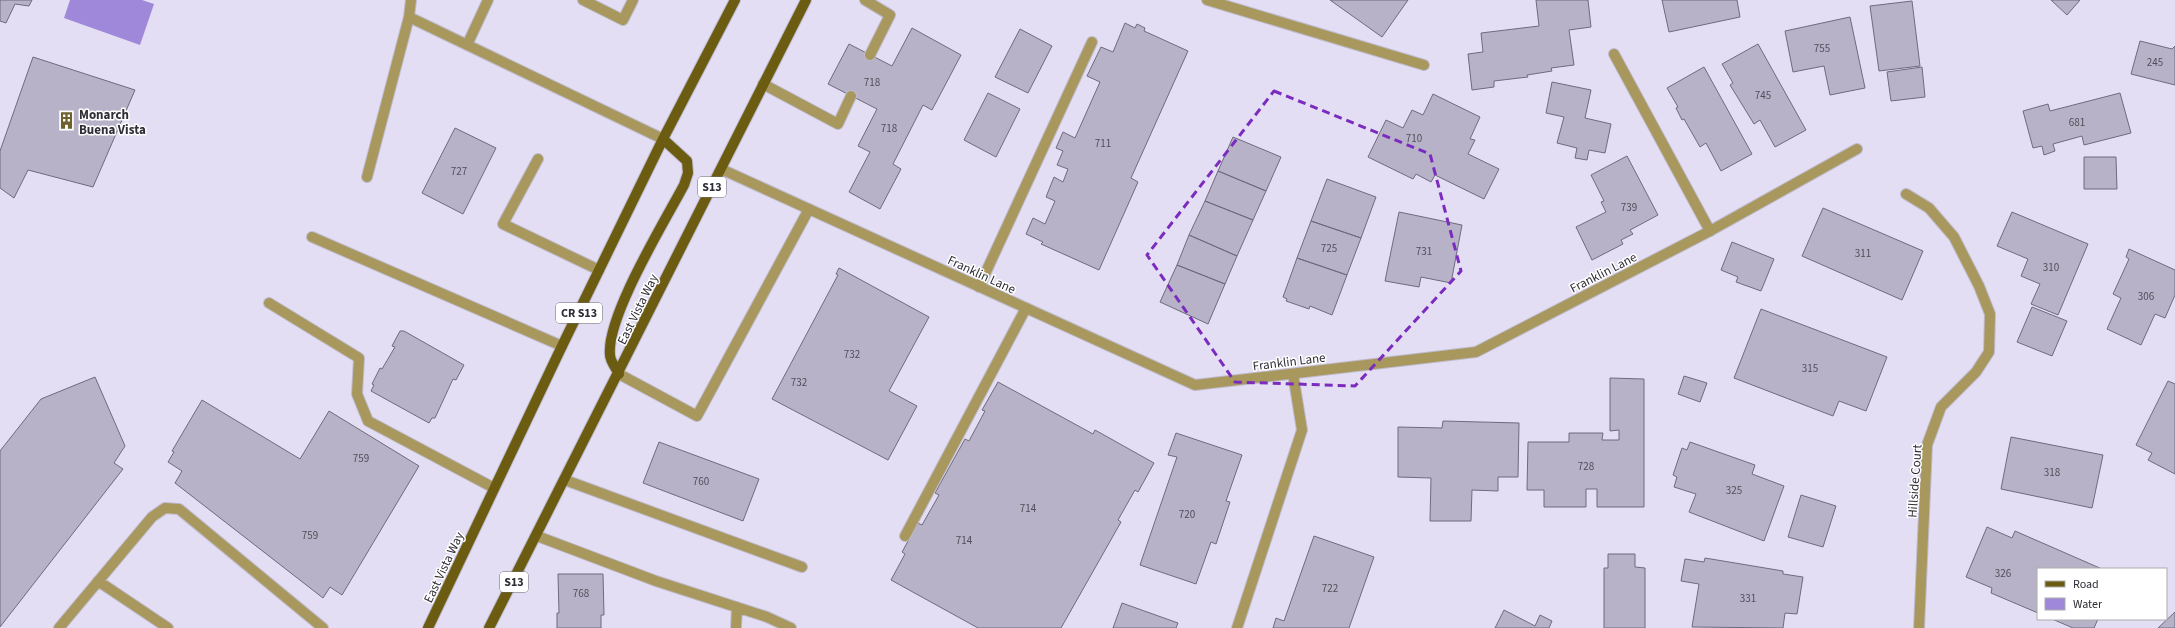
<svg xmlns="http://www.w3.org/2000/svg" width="2175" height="628" viewBox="0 0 2175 628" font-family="'Source Sans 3',sans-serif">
<rect width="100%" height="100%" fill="#e3def3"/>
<path fill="#9f88d9" d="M 70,0 L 142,0 L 154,4 L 140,45 L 64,18 Z"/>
<path fill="#b7b2c7" stroke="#6f6b7d" d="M 0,0 L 32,0 L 29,6 L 15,4 L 6,23 L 0,21 Z
M 1330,0 L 1408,0 L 1382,37 Z
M 1536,0 L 1588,0 L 1591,27 L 1569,30 L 1574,65 L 1551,68 L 1552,71 L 1527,75 L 1528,77 L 1494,81 L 1494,87 L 1472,90 L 1468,54 L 1483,52 L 1481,33 L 1539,26 Z
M 1662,0 L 1737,0 L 1740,17 L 1669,32 Z
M 2051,0 L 2080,0 L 2067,15 Z
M 1912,1 L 1920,66 L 1879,71 L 1870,6 Z
M 1850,17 L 1865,88 L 1830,95 L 1824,66 L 1793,72 L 1785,31 Z
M 1125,23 L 1135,28 L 1137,24 L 1145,28 L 1144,31 L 1188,51 L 1131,178 L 1138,182 L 1099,270 L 1041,244 L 1043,242 L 1026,234 L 1033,218 L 1045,224 L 1055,201 L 1046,197 L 1054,177 L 1063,182 L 1068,169 L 1057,165 L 1063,151 L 1056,148 L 1063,132 L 1075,138 L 1100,82 L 1087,76 L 1101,47 L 1113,52 Z
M 912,28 L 961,55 L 932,110 L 923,105 L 893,164 L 901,169 L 880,209 L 849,192 L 870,152 L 858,146 L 877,109 L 828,84 L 849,44 L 892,66 Z
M 1020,29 L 1052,46 L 1028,93 L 995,77 Z
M 2140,41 L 2172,49 L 2175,46 L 2175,85 L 2131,74 Z
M 1758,44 L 1806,130 L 1775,147 L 1760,120 L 1754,124 L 1730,85 L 1733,83 L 1722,64 Z
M 33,57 L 135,90 L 93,187 L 28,170 L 14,198 L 0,188 L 0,151 Z
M 1704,67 L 1752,154 L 1721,171 L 1706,143 L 1700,147 L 1684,119 L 1682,120 L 1676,108 L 1678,107 L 1667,88 Z
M 1922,67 L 1925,97 L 1891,101 L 1887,72 Z
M 1552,82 L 1591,90 L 1585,118 L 1611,124 L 1605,153 L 1589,150 L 1587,160 L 1575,158 L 1577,148 L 1557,143 L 1564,117 L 1546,113 Z
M 988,93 L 1020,109 L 996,157 L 964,140 Z
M 2120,93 L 2131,133 L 2084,145 L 2082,136 L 2053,144 L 2055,151 L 2044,155 L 2042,146 L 2033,148 L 2023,111 L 2048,104 L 2050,111 Z
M 1433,94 L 1480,117 L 1470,139 L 1475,140 L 1468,154 L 1499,169 L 1484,199 L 1435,175 L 1431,182 L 1416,174 L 1413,179 L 1368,157 L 1386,120 L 1403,128 L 1412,110 L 1423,115 Z
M 455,128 L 496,148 L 463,214 L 422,193 Z
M 1233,137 L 1281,157 L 1266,191 L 1218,171 Z
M 1627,156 L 1658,215 L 1630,230 L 1633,234 L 1621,240 L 1623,244 L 1592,260 L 1576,227 L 1606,212 L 1601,202 L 1604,201 L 1591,175 Z
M 2084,157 L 2116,157 L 2117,189 L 2084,189 Z
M 1218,171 L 1266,191 L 1253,220 L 1205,201 Z
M 1327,179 L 1376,197 L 1361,238 L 1311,221 Z
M 1205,201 L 1253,220 L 1237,256 L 1189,235 Z
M 1823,208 L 1923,251 L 1902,300 L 1802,256 Z
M 1399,212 L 1462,225 L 1451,283 L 1421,277 L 1419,287 L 1385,281 Z
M 2012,212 L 2088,244 L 2058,315 L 2031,304 L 2040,284 L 2021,276 L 2028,259 L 1997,246 Z
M 1311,221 L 1361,238 L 1347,275 L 1297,258 Z
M 1189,235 L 1237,256 L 1225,284 L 1177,265 Z
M 1732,242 L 1774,259 L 1761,291 L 1736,282 L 1738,277 L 1721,270 Z
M 2129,249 L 2175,270 L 2175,295 L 2165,318 L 2155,314 L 2141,345 L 2107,329 L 2121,298 L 2113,294 L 2129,259 L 2126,257 Z
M 1297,258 L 1347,275 L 1332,315 L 1310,306 L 1309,309 L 1286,301 L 1287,299 L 1283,297 Z
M 1177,265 L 1225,284 L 1208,324 L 1160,302 Z
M 839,268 L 929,317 L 889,391 L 917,406 L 888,460 L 772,399 L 838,275 L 836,274 Z
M 2032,307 L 2067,321 L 2052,356 L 2017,342 Z
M 1761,309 L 1887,357 L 1866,411 L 1839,401 L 1833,416 L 1734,378 Z
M 400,331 L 404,331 L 464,365 L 456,380 L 453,379 L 435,418 L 432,418 L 429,423 L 371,391 L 374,385 L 372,384 L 380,368 L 382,369 L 395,347 L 392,346 Z
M 1684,376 L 1707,383 L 1700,402 L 1678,394 Z
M 95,377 L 125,446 L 114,463 L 123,469 L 0,627 L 0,451 L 41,399 Z
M 1610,378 L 1644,379 L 1644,507 L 1597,507 L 1597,489 L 1586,489 L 1586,507 L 1544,507 L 1544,490 L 1527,490 L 1528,442 L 1569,442 L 1569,433 L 1603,433 L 1602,440 L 1619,440 L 1619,430 L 1610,431 Z
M 2168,381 L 2175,384 L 2175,474 L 2148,460 L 2152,453 L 2136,445 Z
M 998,382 L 1093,434 L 1095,430 L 1154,463 L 1138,492 L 1135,490 L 1118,520 L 1121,522 L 1061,628 L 978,628 L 891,580 L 905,554 L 902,552 L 918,523 L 922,525 L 939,495 L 935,493 L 965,439 L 969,441 L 985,411 L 982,410 Z
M 202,400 L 300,459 L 329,411 L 419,466 L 342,595 L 330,587 L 323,598 L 175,483 L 182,471 L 168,462 L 174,452 L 172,451 Z
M 1443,421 L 1519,423 L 1518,477 L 1498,477 L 1498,491 L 1472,490 L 1471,521 L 1430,521 L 1431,478 L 1398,477 L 1398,427 L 1442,428 Z
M 1176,433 L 1242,455 L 1226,501 L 1230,502 L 1216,544 L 1211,542 L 1196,584 L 1140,565 L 1177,457 L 1168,455 Z
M 2011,437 L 2103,455 L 2092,508 L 2001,489 Z
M 659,442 L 759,479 L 743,521 L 643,483 Z
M 1690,442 L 1755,465 L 1752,474 L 1784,486 L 1764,541 L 1689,512 L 1696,494 L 1674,487 L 1677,477 L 1673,475 L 1682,448 L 1687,450 Z
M 1801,495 L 1836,506 L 1823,547 L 1788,537 Z
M 1987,527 L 2012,538 L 2015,531 L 2102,569 L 2038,569 L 2038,613 L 1991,593 L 1992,588 L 1966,577 Z
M 1314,536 L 1374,557 L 1349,628 L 1273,628 L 1276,618 L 1284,621 Z
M 1608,554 L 1635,554 L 1635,567 L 1645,568 L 1645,628 L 1604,628 L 1604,568 L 1608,568 Z
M 1705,558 L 1783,571 L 1783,574 L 1803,577 L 1797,614 L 1785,613 L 1783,628 L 1692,627 L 1699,584 L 1681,581 L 1685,559 L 1704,562 Z
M 558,574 L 603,574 L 604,615 L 601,615 L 601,628 L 557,628 L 557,613 L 559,613 Z
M 1122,603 L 1178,623 L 1176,628 L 1113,628 Z
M 1504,610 L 1535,626 L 1540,615 L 1552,621 L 1549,628 L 1495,628 Z
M 2175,612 L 2175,628 L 2158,628 Z
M 2052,619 L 2098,619 L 2094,628 L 2073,628 Z"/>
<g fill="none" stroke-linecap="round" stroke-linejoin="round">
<defs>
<path id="service" d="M 411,0 L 409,17 L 663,139
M 583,0 L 623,20 L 633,0
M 865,0 L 890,15 L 870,55
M 1207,0 L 1424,65
M 467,45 L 488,0
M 1614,54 L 1710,231
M 763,84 L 838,124 L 851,96
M 538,159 L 503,224 L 599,270
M 367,177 L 409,17
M 312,237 L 562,346
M 979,287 L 1092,42
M 269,303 L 359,358 L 357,394 L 368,421 L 494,488
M 619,374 L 697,416 L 809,209
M 565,480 L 802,567
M 537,536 L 656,581 L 767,617 L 791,628
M 905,536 L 1026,308
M 98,581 L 168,628
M 59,628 L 152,517 L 165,508 L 179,509 L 323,628
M 736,628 L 737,607
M 1237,628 L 1302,430 L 1293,374"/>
<path id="minor" d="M 721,169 L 1195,385 L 1476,352 L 1710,231 L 1857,149
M 1906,194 L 1929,208 L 1954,237 L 1979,286 L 1990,314 L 1989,352 L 1976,372 L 1941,407 L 1927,445 L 1919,628"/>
<path id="primary" d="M 619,374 C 616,368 610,361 610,355 C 606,317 665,221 684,185 L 688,173 L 687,161 L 663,139
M 428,628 L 562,346 L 663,139 L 735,0
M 489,628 L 806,0"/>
</defs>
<use href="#service" stroke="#bfbbcd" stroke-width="12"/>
<use href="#minor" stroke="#bfbbcd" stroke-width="12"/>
<use href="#primary" stroke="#bfbbcd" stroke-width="12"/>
<use href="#service" stroke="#a8985e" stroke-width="10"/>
<use href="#minor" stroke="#a8985e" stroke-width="10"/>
<use href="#primary" stroke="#6c5c11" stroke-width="10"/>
</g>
<path fill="none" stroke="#7b2cbf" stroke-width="3" stroke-dasharray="8 5" stroke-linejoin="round" d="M 1274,91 L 1430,154 L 1461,271 L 1355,386 L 1235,382 L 1147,255 Z"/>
<defs>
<symbol id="building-bare" viewBox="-9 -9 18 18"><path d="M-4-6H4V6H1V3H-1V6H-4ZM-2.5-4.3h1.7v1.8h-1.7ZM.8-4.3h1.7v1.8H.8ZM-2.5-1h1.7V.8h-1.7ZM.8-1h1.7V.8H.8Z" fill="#6e612f" stroke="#fff" stroke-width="2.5" paint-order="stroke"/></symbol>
</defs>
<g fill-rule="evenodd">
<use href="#building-bare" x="54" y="108" width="25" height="25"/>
</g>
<g text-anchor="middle" stroke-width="3" stroke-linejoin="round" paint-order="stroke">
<g font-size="11" fill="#514e5a">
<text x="1822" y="52">755</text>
<text x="2155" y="66">245</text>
<text x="872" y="86">718</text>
<text x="1763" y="99">745</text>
<text x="2077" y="126">681</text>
<text x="889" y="132">718</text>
<text x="1414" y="142">710</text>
<text x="1103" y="147">711</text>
<text x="459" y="175">727</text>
<text x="1629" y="211">739</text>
<text x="1329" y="252">725</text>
<text x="1424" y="255">731</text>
<text x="1863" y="257">311</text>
<text x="2051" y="271">310</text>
<text x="2146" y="300">306</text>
<text x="852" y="358">732</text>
<text x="1810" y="372">315</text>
<text x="799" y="386">732</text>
<text x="361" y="462">759</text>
<text x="1586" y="470">728</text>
<text x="2052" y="476">318</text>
<text x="701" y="485">760</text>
<text x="1734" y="494">325</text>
<text x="1028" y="512">714</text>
<text x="1187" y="518">720</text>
<text x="310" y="539">759</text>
<text x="964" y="544">714</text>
<text x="2003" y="577">326</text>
<text x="1330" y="592">722</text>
<text x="581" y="597">768</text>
<text x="1748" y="602">331</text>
</g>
<g fill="#fff" stroke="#6d6c72" stroke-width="1">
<rect x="698" y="177" width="28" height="20" rx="3"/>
<rect x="556" y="303" width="46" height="20" rx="3"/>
<rect x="500" y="572" width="28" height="20" rx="3"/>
</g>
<g font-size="12" font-weight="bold" fill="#2f2d35">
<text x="712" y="191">S13</text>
<text x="579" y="317">CR S13</text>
<text x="514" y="586">S13</text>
</g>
<g font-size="13" font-weight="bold" fill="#2f2d35" stroke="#fff" text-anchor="start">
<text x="79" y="119">Monarch<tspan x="79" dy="15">Buena Vista</tspan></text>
</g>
<g font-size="13" fill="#2f2d35" stroke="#fff">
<text transform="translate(1603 272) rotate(-27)" y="5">Franklin Lane</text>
<text transform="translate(982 274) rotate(25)" y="5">Franklin Lane</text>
<text transform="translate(637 309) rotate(-64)" y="5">East Vista Way</text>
<text transform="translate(1289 361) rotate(-7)" y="5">Franklin Lane</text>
<text transform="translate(1914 481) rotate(-86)" y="5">Hillside Court</text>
<text transform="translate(443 567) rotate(-65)" y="5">East Vista Way</text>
</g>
</g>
<rect x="2037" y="568" width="130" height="52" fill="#ffffff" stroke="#acabae"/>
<rect x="2045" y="581" width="20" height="6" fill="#6c5c11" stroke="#acabae"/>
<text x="2073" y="588" font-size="12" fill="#2f2d35">Road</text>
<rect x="2045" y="598" width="20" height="12" fill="#9f88d9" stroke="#acabae"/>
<text x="2073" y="608" font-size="12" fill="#2f2d35">Water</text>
</svg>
